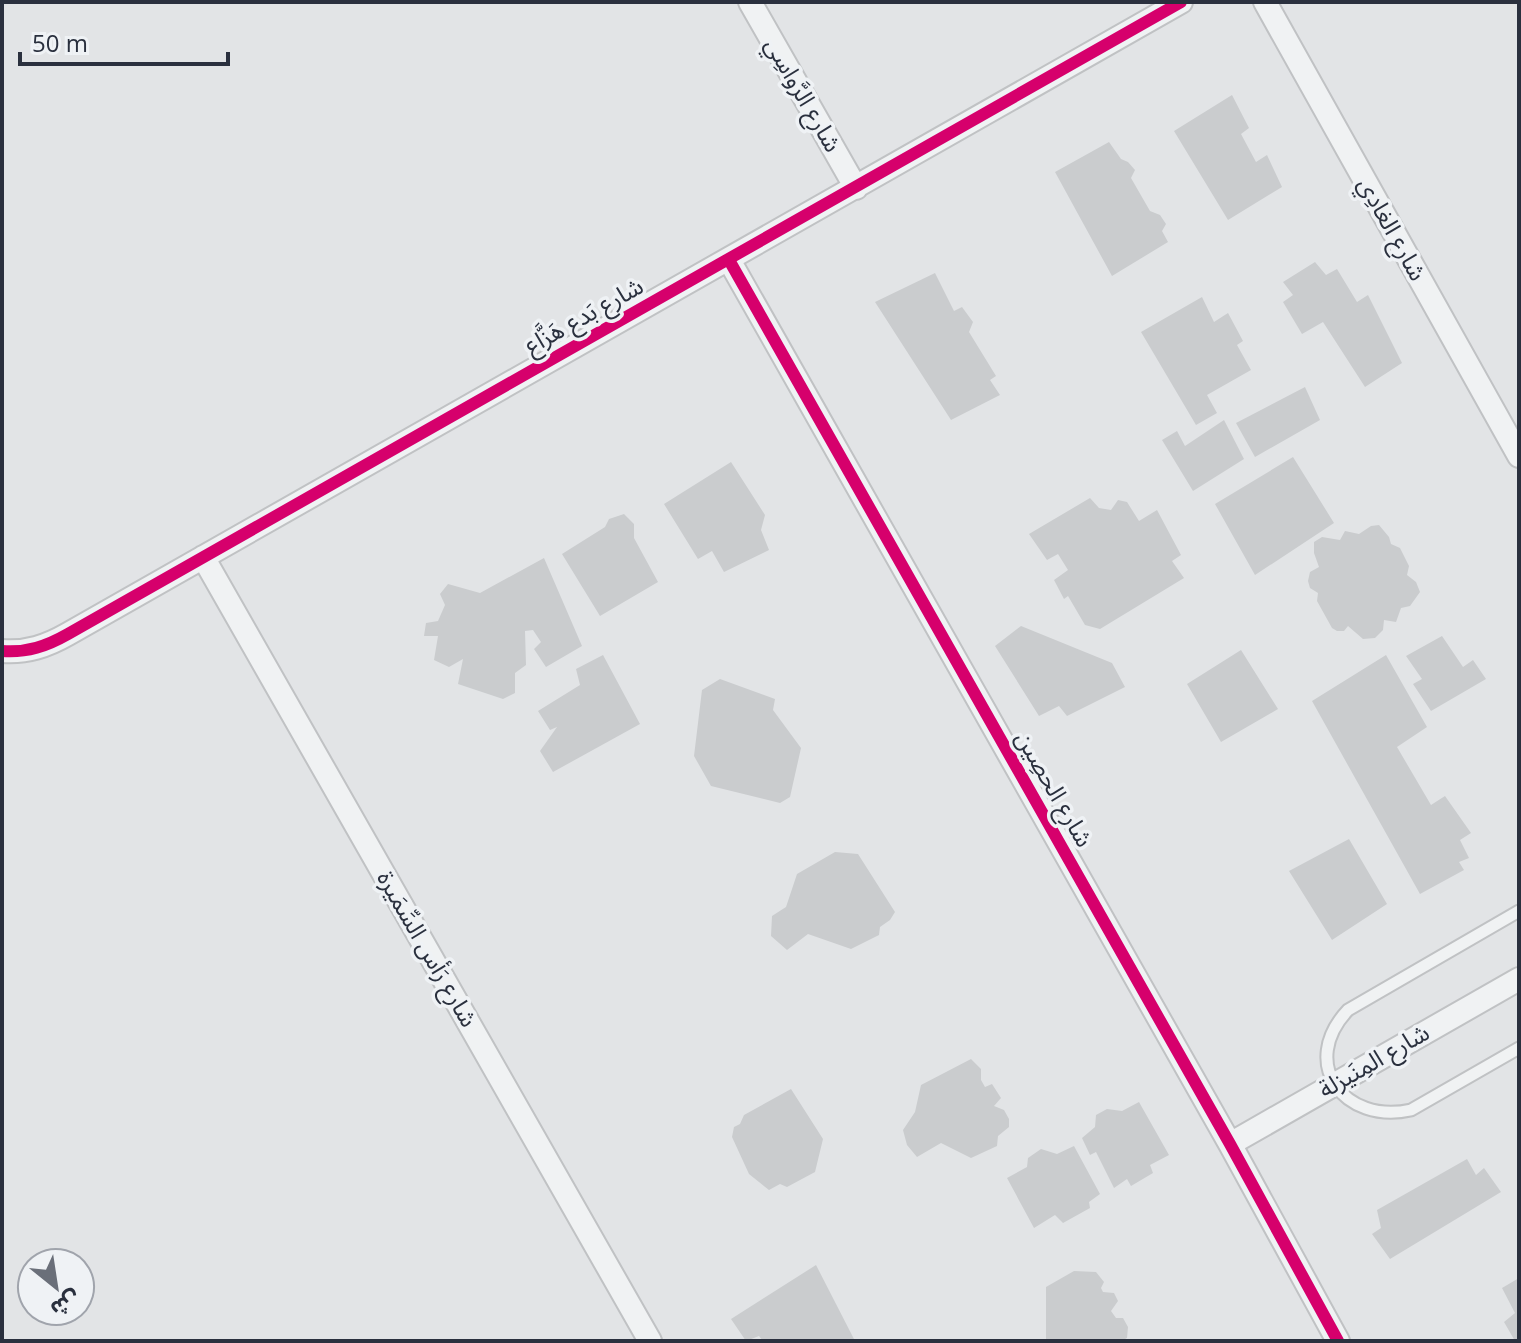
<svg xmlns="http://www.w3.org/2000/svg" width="1521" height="1343" viewBox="0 0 1521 1343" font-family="'Open Sans','Noto Sans Arabic',sans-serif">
<rect width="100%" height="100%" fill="#e2e4e6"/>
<path fill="#caccce" d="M 1232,95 L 1249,128 L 1241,134 L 1256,162 L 1267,155 L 1282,187 L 1228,220 L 1174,131 Z
M 1109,142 L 1121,159 L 1128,162 L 1135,170 L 1131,178 L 1150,211 L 1160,215 L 1166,224 L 1162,231 L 1168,242 L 1112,276 L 1055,172 Z
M 1315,262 L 1326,275 L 1337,269 L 1357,302 L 1368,295 L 1402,363 L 1365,387 L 1323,322 L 1302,334 L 1283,302 L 1293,295 L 1283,282 Z
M 935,273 L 954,311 L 962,307 L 973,322 L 969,332 L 996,376 L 990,380 L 1000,395 L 951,420 L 875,302 Z
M 1202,297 L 1214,322 L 1228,313 L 1243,341 L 1237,345 L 1251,370 L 1207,395 L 1217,413 L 1196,425 L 1141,332 Z
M 1305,387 L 1320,420 L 1255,457 L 1236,423 Z
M 1224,420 L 1244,459 L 1193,491 L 1162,440 L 1177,431 L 1185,446 Z
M 1293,457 L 1334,523 L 1255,575 L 1215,504 Z
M 731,462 L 765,515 L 761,530 L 769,550 L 724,572 L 712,551 L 698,559 L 664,504 Z
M 1090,498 L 1099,508 L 1111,510 L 1118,500 L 1127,502 L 1139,521 L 1157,510 L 1181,555 L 1172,561 L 1184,578 L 1100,629 L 1085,625 L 1068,596 L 1064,599 L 1054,580 L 1068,570 L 1058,554 L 1047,560 L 1029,534 Z
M 624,514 L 634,524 L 634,538 L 658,582 L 600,616 L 562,554 L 605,527 L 609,519 Z
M 1379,525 L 1389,537 L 1391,544 L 1400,548 L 1409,566 L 1407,575 L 1416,582 L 1420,592 L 1410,606 L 1401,608 L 1396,622 L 1384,620 L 1383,630 L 1375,638 L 1363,639 L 1348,626 L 1344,631 L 1337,631 L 1332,628 L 1317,601 L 1318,593 L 1310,588 L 1308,581 L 1310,572 L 1319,567 L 1314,553 L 1314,542 L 1322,537 L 1340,540 L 1345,531 L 1359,534 L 1371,526 Z
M 544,558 L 582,646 L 546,667 L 534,649 L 541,642 L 533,630 L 525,631 L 526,665 L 515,673 L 515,693 L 503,699 L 458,684 L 463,659 L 449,667 L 434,660 L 438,636 L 424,636 L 426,623 L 438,621 L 445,605 L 440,594 L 448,584 L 480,593 Z
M 1021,626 L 1112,663 L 1125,687 L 1067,716 L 1059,706 L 1039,716 L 995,646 Z
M 1442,636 L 1463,667 L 1473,660 L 1486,679 L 1431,711 L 1413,684 L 1422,679 L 1406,656 Z
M 1241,650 L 1278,709 L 1221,742 L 1187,684 Z
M 603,655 L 640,724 L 553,772 L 540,751 L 557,727 L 550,730 L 538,711 L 580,685 L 576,669 Z
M 1386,655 L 1427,727 L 1397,747 L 1431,805 L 1445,796 L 1471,833 L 1460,840 L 1469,858 L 1459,862 L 1464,870 L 1420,894 L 1312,701 Z
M 720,679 L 775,699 L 773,710 L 801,748 L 790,797 L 780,803 L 711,786 L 694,756 L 702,690 Z
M 1349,839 L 1387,904 L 1332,940 L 1289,871 Z
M 835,852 L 858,854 L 895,912 L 890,920 L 880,927 L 879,935 L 851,949 L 808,934 L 787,950 L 771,936 L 772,916 L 786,907 L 797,874 Z
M 971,1059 L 981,1069 L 981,1080 L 985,1087 L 992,1084 L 1001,1098 L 994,1106 L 1004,1110 L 1009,1119 L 1009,1127 L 998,1136 L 997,1146 L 971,1158 L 941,1143 L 917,1157 L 907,1145 L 903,1130 L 915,1112 L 921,1085 Z
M 791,1089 L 823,1139 L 815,1172 L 787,1187 L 780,1184 L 769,1190 L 749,1174 L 732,1137 L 734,1127 L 740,1124 L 744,1115 Z
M 1139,1102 L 1169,1155 L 1150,1165 L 1153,1173 L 1131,1186 L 1127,1179 L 1114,1188 L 1096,1152 L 1090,1155 L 1082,1138 L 1095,1127 L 1096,1115 L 1107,1109 L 1122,1111 Z
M 1074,1146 L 1100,1194 L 1089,1202 L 1090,1208 L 1063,1223 L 1055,1215 L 1034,1228 L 1007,1178 L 1027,1167 L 1028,1158 L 1041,1149 L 1057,1154 Z
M 1467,1159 L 1476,1175 L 1484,1168 L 1501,1192 L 1390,1259 L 1372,1234 L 1381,1228 L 1377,1210 Z
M 816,1265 L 855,1341 L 763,1341 L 759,1336 L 746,1341 L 731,1319 Z
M 1074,1271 L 1096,1272 L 1104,1282 L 1101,1288 L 1103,1292 L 1114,1293 L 1118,1301 L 1111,1311 L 1116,1318 L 1123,1318 L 1128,1327 L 1127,1338 L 1121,1341 L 1046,1341 L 1046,1287 Z
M 1519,1278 L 1519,1341 L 1515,1341 L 1504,1322 L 1515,1313 L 1502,1288 Z"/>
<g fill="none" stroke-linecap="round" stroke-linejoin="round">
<defs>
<path id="lane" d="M 1519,911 L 1348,1010 C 1298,1063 1344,1125 1411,1110 L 1519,1048"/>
<path id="street" d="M 750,2 L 856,188
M 1265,2 L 1519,456
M 729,260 L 1230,1144 L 1338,1341
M 203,557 L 650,1341
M 2,651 C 27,653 47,646 68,634 L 1181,2
M 1230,1144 L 1519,979"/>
</defs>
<use href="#lane" stroke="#c0c2c4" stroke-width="15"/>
<use href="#street" stroke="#c0c2c4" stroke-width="26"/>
<use href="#lane" stroke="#f0f2f3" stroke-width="11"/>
<use href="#street" stroke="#f0f2f3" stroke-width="22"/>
<defs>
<path id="cycleway" d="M 729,260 L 1230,1144 L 1338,1341
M 2,651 C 27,653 47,646 68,634 L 1181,2"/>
</defs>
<use href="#cycleway" stroke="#eff2f5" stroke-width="17"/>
<use href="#cycleway" stroke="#d6006c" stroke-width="12"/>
</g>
<g text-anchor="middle" stroke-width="7" stroke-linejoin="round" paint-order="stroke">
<g font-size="24" fill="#2a303e" stroke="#eff2f5">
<text transform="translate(803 95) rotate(60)" y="8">شارع الرَّواسِي</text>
<text transform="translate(1392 229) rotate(61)" y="8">شارع الغادِي</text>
<text transform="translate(584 316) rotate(-29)" y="8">شارع بَدع هَزَّاع</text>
<text transform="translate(1054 789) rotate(60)" y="8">شارع الحصِين</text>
<text transform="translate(427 949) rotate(60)" y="8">شارع رَأس السِّمَيرة</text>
<text transform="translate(1374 1061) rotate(-30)" y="8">شارع المِنَيزلة</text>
</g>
</g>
<rect width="1521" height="1343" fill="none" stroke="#2a303e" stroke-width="8"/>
<g transform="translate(56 1287) rotate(150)"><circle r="38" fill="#eff2f5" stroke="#a0a4ac" stroke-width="2"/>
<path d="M0-6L14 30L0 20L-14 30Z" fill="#6a6f79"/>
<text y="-12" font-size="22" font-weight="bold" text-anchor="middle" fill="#2a303e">ش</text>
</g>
<path d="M20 52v12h208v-12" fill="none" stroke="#2a303e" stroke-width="4"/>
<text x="32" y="52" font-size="24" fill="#2a303e" stroke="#eff2f5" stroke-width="6" paint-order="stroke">50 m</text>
</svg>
